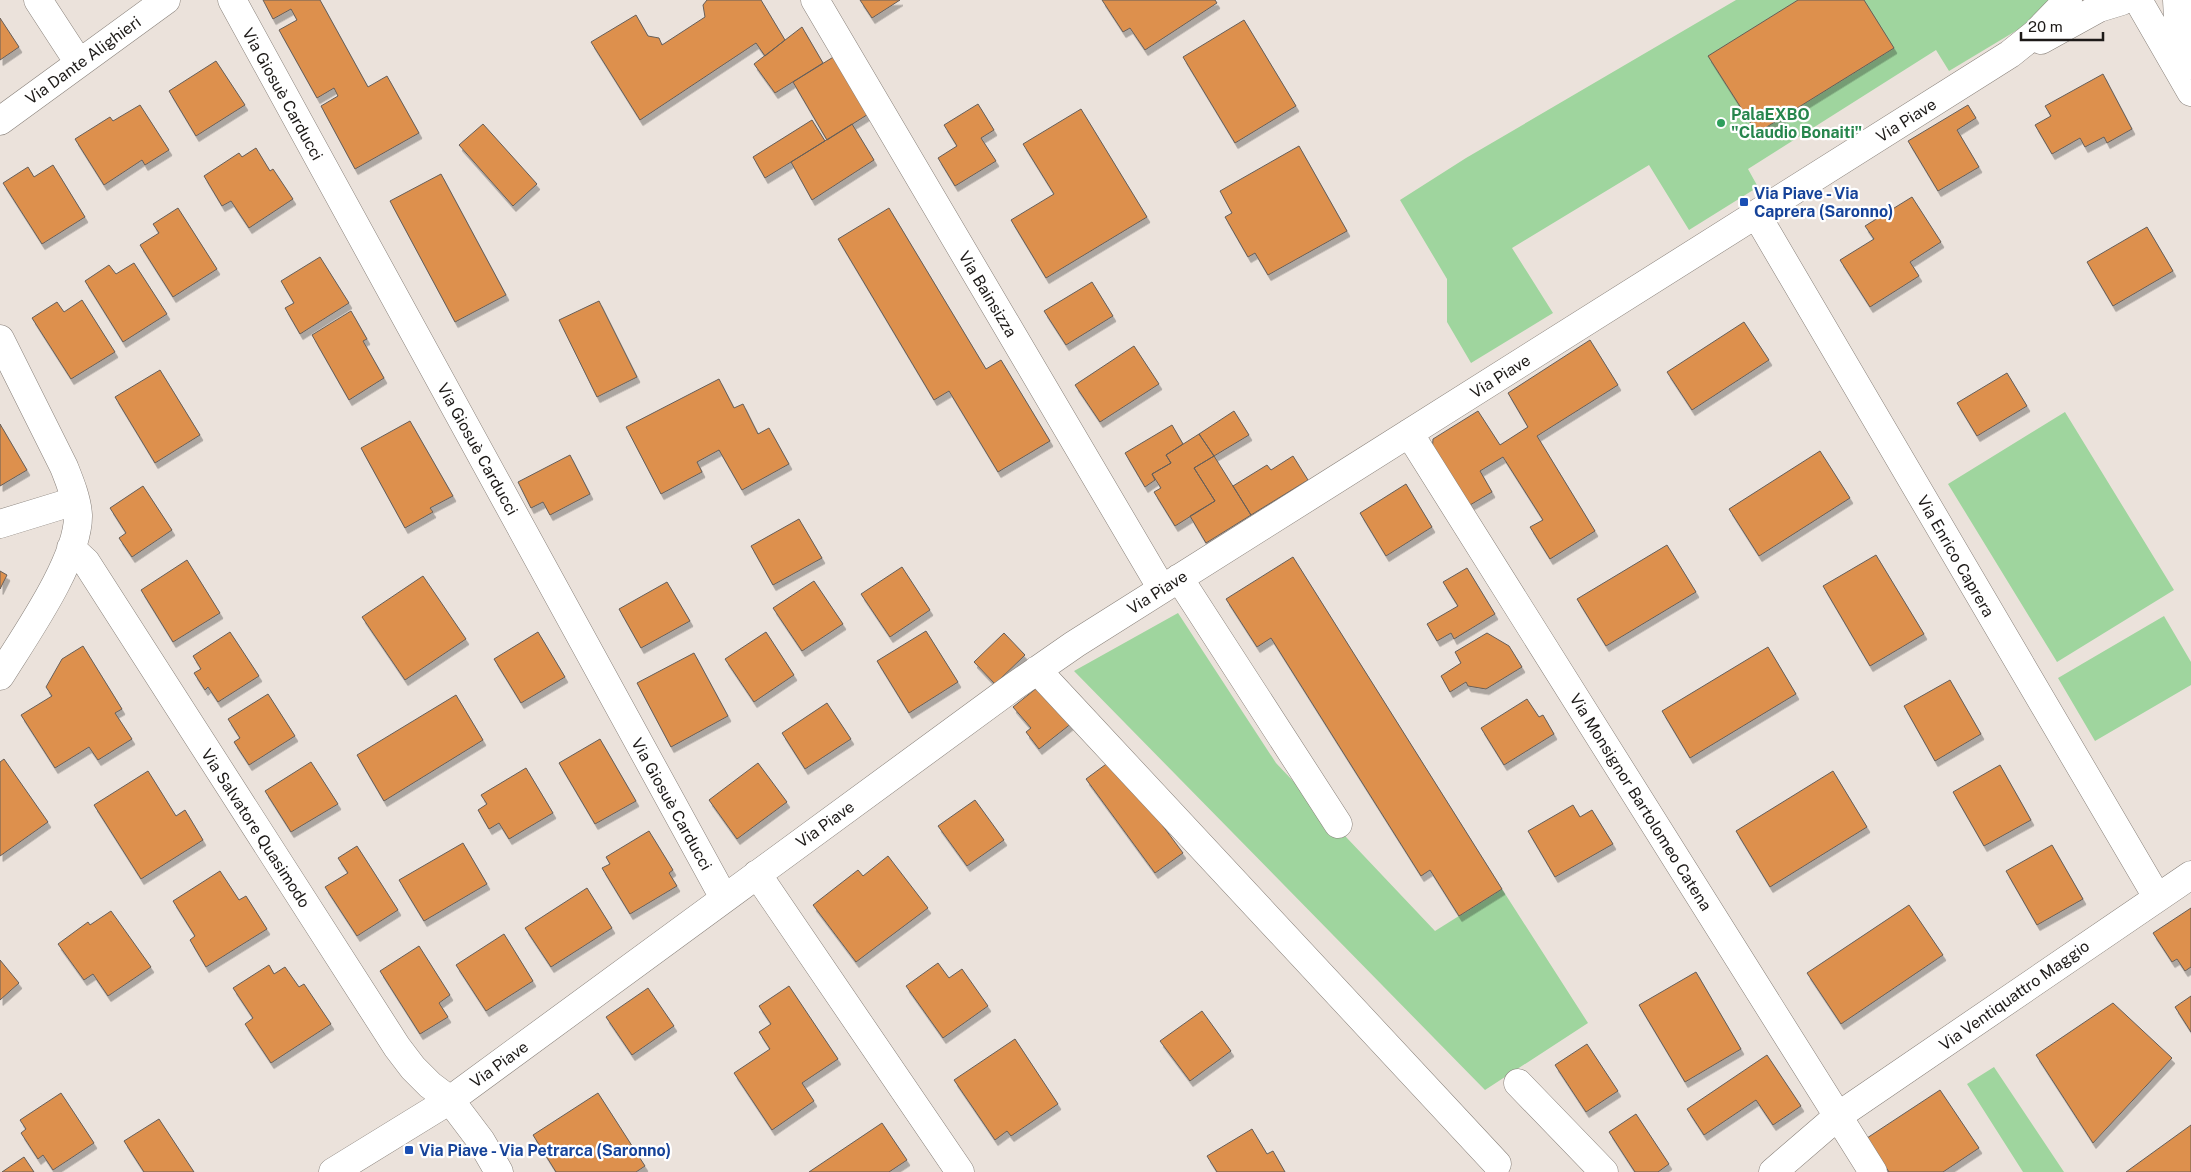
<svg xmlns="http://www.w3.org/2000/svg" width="2191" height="1172" viewBox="0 0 2191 1172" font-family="'Public Sans',sans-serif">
<defs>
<filter id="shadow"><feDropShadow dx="3" dy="5.5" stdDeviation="0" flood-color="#0004"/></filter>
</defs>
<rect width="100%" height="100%" fill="#ebe2db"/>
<path fill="#9fd59e" d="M 1736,0 L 2052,0 L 2039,17 L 1949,71 L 1936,50 L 1748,169 L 1758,187 L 1689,230 L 1649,165 L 1512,248 L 1553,313 L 1471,363 L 1447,322 L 1447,279 L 1400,200 L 1466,158 Z
M 2065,412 L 2174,590 L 2057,662 L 1948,484 Z
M 1178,613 L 1276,763 L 1435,931 L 1502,889 L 1588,1023 L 1485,1090 L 1074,671 Z
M 2164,616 L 2191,662 L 2191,685 L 2095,741 L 2058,678 Z
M 1994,1067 L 2064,1172 L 2023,1172 L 1967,1084 Z"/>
<path fill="#dd904e" stroke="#665e58" filter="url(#shadow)" d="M 263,0 L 320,0 L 368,87 L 387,76 L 419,133 L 355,169 L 321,106 L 338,96 L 334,88 L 317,98 L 279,30 L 297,20 L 291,9 L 273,19 Z
M 707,0 L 761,0 L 785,40 L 765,56 L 756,43 L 640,120 L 591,42 L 636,15 L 648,36 L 659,38 L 662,45 L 705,17 L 703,5 Z
M 860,0 L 900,0 L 872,18 Z
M 1102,0 L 1215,0 L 1217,3 L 1145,50 L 1130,28 L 1123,32 Z
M 1798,0 L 1864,0 L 1894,48 L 1757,133 L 1708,56 Z
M 0,18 L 19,47 L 0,60 Z
M 1244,20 L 1296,106 L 1235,143 L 1183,57 Z
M 802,27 L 823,63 L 775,93 L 754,64 Z
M 835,56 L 870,113 L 827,140 L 793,82 Z
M 216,61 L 245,105 L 196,136 L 169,91 Z
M 2103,74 L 2132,129 L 2107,143 L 2104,137 L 2085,147 L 2080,138 L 2052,154 L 2035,125 L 2051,116 L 2045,106 Z
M 978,104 L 994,130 L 981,138 L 996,161 L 955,186 L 938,158 L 957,146 L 944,125 Z
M 140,105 L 169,150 L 145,165 L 142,160 L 104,185 L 75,139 L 110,117 L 113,121 Z
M 1968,105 L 1976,118 L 1957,130 L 1979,167 L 1938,191 L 1908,141 Z
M 1081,109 L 1147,217 L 1046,278 L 1011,220 L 1054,194 L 1023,144 Z
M 812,120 L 825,141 L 765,178 L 753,157 Z
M 483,124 L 537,184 L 513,206 L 459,145 Z
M 852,124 L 874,160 L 812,200 L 791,162 Z
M 1299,146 L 1347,231 L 1268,275 L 1255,253 L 1248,257 L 1225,217 L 1232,213 L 1220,191 Z
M 256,148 L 270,171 L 273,169 L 293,199 L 249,228 L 231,201 L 222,206 L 204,176 L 239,153 L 242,157 Z
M 53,165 L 85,217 L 42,244 L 3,183 L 28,167 L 34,177 Z
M 441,174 L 506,295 L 455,322 L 390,201 Z
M 1912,197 L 1941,242 L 1910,262 L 1919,276 L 1870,307 L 1840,260 L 1874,239 L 1865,226 Z
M 178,208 L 217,269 L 173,297 L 140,245 L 159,233 L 153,224 Z
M 889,208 L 986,369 L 1001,360 L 1050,441 L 998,472 L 949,391 L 934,400 L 838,239 Z
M 2147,227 L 2173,271 L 2113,306 L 2087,262 Z
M 320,257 L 349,303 L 300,334 L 285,308 L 294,303 L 281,281 Z
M 134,263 L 167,314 L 123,342 L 85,281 L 109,265 L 116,274 Z
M 1092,282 L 1113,316 L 1066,345 L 1044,311 Z
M 82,300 L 115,352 L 71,379 L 32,318 L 57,302 L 64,312 Z
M 599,301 L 637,377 L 597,397 L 559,320 Z
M 351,311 L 367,339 L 363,341 L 384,378 L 349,400 L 312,335 Z
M 1744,322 L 1769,360 L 1692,410 L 1667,372 Z
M 1590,340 L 1618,385 L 1537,436 L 1595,531 L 1550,559 L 1530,527 L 1543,520 L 1503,457 L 1480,471 L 1492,492 L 1465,508 L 1432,453 L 1433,439 L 1478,411 L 1500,445 L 1528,427 L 1508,393 Z
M 1134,346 L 1159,384 L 1100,422 L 1075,385 Z
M 160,370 L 200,435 L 155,463 L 115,397 Z
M 2007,373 L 2027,406 L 1977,436 L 1957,403 Z
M 719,379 L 734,408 L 743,404 L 758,434 L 769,428 L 789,464 L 742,490 L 719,450 L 697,462 L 702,472 L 661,494 L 626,427 Z
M 1234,411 L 1249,435 L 1214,456 L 1199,434 Z
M 410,421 L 453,496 L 430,508 L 433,512 L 405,528 L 361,448 Z
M 0,424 L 27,470 L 0,486 Z
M 1172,425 L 1183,444 L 1166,455 L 1171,463 L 1152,474 L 1155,480 L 1145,487 L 1125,453 Z
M 1199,434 L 1214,456 L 1194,468 L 1215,501 L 1175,526 L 1154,492 L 1161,488 L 1152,474 L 1171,463 L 1166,455 Z
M 1820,451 L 1850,498 L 1759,556 L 1729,509 Z
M 570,455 L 590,494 L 550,515 L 543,502 L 531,508 L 518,482 Z
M 1214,456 L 1251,515 L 1206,543 L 1190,516 L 1215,501 L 1194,468 Z
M 1293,456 L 1308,480 L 1251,515 L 1233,486 L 1267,465 L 1271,470 Z
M 1406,484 L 1432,527 L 1386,556 L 1360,513 Z
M 143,486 L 172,530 L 132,557 L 119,538 L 126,533 L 110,508 Z
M 799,519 L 822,558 L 773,585 L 751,546 Z
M 1667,545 L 1696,592 L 1606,646 L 1577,599 Z
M 1876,555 L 1924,634 L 1870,666 L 1823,586 Z
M 1293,557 L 1502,889 L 1459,916 L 1430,870 L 1421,876 L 1271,638 L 1257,647 L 1226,599 Z
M 187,560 L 220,613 L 173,642 L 141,590 Z
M 902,567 L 930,610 L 890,637 L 861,594 Z
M 1467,568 L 1495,614 L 1454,639 L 1451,633 L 1437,641 L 1427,624 L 1458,606 L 1443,582 Z
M 0,571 L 7,575 L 0,589 Z
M 423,576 L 466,639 L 405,680 L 362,617 Z
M 814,581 L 843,624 L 802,651 L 773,608 Z
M 667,582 L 690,621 L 641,648 L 619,609 Z
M 926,631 L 958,682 L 909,713 L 877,661 Z
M 230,632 L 259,676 L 218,702 L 208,687 L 205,690 L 194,673 L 201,669 L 193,656 Z
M 538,632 L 565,677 L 521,703 L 494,659 Z
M 766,632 L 794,675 L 754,702 L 725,659 Z
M 1004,633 L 1025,655 L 995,684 L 974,662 Z
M 1487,633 L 1509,646 L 1522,667 L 1486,689 L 1468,686 L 1466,682 L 1450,692 L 1441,676 L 1461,663 L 1455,652 Z
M 83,646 L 122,709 L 115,713 L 132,739 L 98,760 L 89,747 L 55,768 L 21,715 L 52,696 L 46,687 L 62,659 Z
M 1768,647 L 1796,694 L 1690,758 L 1662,711 Z
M 694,653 L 728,716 L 671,747 L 637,683 Z
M 1950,680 L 1981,734 L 1935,761 L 1904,706 Z
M 1038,687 L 1072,723 L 1039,749 L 1026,732 L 1031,728 L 1013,707 Z
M 268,694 L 295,736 L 249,765 L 234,742 L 240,738 L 228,719 Z
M 456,695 L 483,740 L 384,801 L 357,755 Z
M 1527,699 L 1539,717 L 1543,715 L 1554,734 L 1504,765 L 1481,728 Z
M 827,703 L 851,739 L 805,769 L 782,733 Z
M 600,739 L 636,801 L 595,824 L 559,763 Z
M 4,759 L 48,822 L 0,856 L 0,762 Z
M 1113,759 L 1183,853 L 1155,873 L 1086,779 Z
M 311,762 L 338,804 L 291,832 L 265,791 Z
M 758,763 L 787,802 L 737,839 L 709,800 Z
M 2000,765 L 2031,820 L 1984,846 L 1953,792 Z
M 526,768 L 553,813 L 509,839 L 499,823 L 489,829 L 478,810 L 487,804 L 481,795 Z
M 148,771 L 176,816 L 185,810 L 203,840 L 141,879 L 94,805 Z
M 1833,771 L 1867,827 L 1770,887 L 1736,831 Z
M 975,800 L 1004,840 L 967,866 L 938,826 Z
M 1573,805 L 1580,817 L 1592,810 L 1613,844 L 1555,877 L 1528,831 Z
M 649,831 L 673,870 L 669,873 L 677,886 L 630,914 L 602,868 L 610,864 L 606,857 Z
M 463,843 L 487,884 L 424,921 L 399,880 Z
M 2052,845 L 2083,899 L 2037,925 L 2006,871 Z
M 357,846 L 398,910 L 357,936 L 325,887 L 348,873 L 338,858 Z
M 888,856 L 928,908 L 856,962 L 813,905 L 858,870 L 863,876 Z
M 220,871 L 239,900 L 246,896 L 267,929 L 206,967 L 190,940 L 195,936 L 173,901 Z
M 587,888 L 612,928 L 551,967 L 525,928 Z
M 1909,905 L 1943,955 L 1841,1024 L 1807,973 Z
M 2191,908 L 2191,967 L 2185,971 L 2177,959 L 2172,962 L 2153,933 Z
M 111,911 L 151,967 L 108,996 L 93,974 L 84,980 L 58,944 L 88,922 L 90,925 Z
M 504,934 L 533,981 L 486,1011 L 456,965 Z
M 419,946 L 450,995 L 439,1003 L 448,1017 L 420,1034 L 380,971 Z
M 0,960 L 19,983 L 0,1000 Z
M 938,963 L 949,978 L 962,969 L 988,1006 L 943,1038 L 906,986 Z
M 269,965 L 274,974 L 285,967 L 299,987 L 304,984 L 331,1024 L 271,1063 L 245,1024 L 253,1018 L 233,988 Z
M 1696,972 L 1741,1049 L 1685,1082 L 1639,1005 Z
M 789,986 L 838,1059 L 802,1083 L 814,1101 L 772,1130 L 734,1073 L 770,1049 L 759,1032 L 771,1024 L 759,1006 Z
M 648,988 L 674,1026 L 632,1055 L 606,1017 Z
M 2191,996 L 2191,1032 L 2175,1007 Z
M 2113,1003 L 2172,1058 L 2093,1143 L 2036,1055 Z
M 1202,1011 L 1231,1051 L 1190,1081 L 1160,1041 Z
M 1015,1039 L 1058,1104 L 1011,1136 L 1007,1131 L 995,1140 L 954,1080 Z
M 1587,1044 L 1618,1091 L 1586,1112 L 1555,1065 Z
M 1767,1055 L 1801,1106 L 1773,1125 L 1756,1100 L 1704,1135 L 1687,1109 Z
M 1940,1090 L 1979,1148 L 1943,1172 L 1889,1172 L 1867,1138 Z
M 61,1093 L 94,1143 L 53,1170 L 43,1155 L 38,1159 L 21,1133 L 26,1129 L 20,1120 Z
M 598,1093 L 645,1166 L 636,1172 L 556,1172 L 533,1135 Z
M 1636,1114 L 1669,1164 L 1658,1172 L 1635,1172 L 1609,1132 Z
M 159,1119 L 194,1172 L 144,1172 L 124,1141 Z
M 882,1123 L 907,1160 L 889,1172 L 809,1172 Z
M 2191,1125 L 2191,1172 L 2126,1172 Z
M 1252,1129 L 1267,1154 L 1273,1151 L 1285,1172 L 1217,1172 L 1207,1156 Z
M 24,1157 L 34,1172 L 2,1172 Z"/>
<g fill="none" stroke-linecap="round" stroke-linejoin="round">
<defs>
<path id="minor" d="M 38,0 L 79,63
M 232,0 L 724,898
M 815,0 L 1162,589
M 2177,0 L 2179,37 L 2184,67
M 2142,7 L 2191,92
M 2041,40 L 2099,8 L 2122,1
M 0,121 L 166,0
M 1756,214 L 2157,897
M 0,339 L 64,467 C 70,482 77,499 78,515 C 79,560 24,637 0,676
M 1409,433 L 1873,1172
M 0,524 L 75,501
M 71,548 L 86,562 L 397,1047 L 413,1068 L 430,1085 L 450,1100 L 481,1141 L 499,1172
M 1179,578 L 1338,824
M 1037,670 L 1497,1164
M 757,874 L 960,1172
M 1518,1083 L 1604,1172
M 333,1172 L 450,1100 L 1013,687 L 1075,644 L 2010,54 L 2035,34 L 2068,0
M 1773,1172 L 1838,1116 L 2191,875"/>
</defs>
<use href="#minor" stroke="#88807a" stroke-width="29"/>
<use href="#minor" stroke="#fff" stroke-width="28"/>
</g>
<circle fill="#2e9e5b" stroke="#fff" stroke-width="2" cx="1721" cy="123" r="5"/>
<g fill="#1a4fb4" stroke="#fff" stroke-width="2">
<rect x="1739" y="197" width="10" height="10" rx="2.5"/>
<rect x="404" y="1145" width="10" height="10" rx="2.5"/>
</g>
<g text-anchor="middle" stroke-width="4.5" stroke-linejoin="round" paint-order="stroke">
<g font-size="16" fill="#1d1a18" stroke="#fff">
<text transform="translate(83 60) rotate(-36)" y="6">Via Dante Alighieri</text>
<text transform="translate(283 94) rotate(61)" y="6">Via Giosuè Carducci</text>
<text transform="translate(1906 120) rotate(-32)" y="6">Via Piave</text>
<text transform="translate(988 294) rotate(59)" y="6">Via Bainsizza</text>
<text transform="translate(1500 376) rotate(-32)" y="6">Via Piave</text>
<text transform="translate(478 449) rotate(61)" y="6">Via Giosuè Carducci</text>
<text transform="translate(1956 556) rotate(60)" y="6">Via Enrico Caprera</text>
<text transform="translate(1157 592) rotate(-32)" y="6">Via Piave</text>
<text transform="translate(1641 802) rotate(58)" y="6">Via Monsignor Bartolomeo Catena</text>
<text transform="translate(672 804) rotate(61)" y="6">Via Giosuè Carducci</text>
<text transform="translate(825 824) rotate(-36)" y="6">Via Piave</text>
<text transform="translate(256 828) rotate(57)" y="6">Via Salvatore Quasimodo</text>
<text transform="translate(2014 995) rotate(-35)" y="6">Via Ventiquattro Maggio</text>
<text transform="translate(499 1064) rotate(-36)" y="6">Via Piave</text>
</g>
<g font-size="16" font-weight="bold" fill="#27864d" stroke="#fff" text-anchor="start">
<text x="1731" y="120">PalaEXBO<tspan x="1731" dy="18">"Claudio Bonaiti"</tspan></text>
</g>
<g font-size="16" font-weight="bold" fill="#164399" stroke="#fff" text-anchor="start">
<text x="1754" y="199">Via Piave - Via<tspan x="1754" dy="18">Caprera (Saronno)</tspan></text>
<text x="419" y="1156">Via Piave - Via Petrarca (Saronno)</text>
</g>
</g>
<path d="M2021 32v8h82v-8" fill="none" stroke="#1d1a18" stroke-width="2.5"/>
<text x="2028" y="32" font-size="15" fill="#1d1a18" stroke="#ffffff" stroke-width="4" paint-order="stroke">20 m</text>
</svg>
